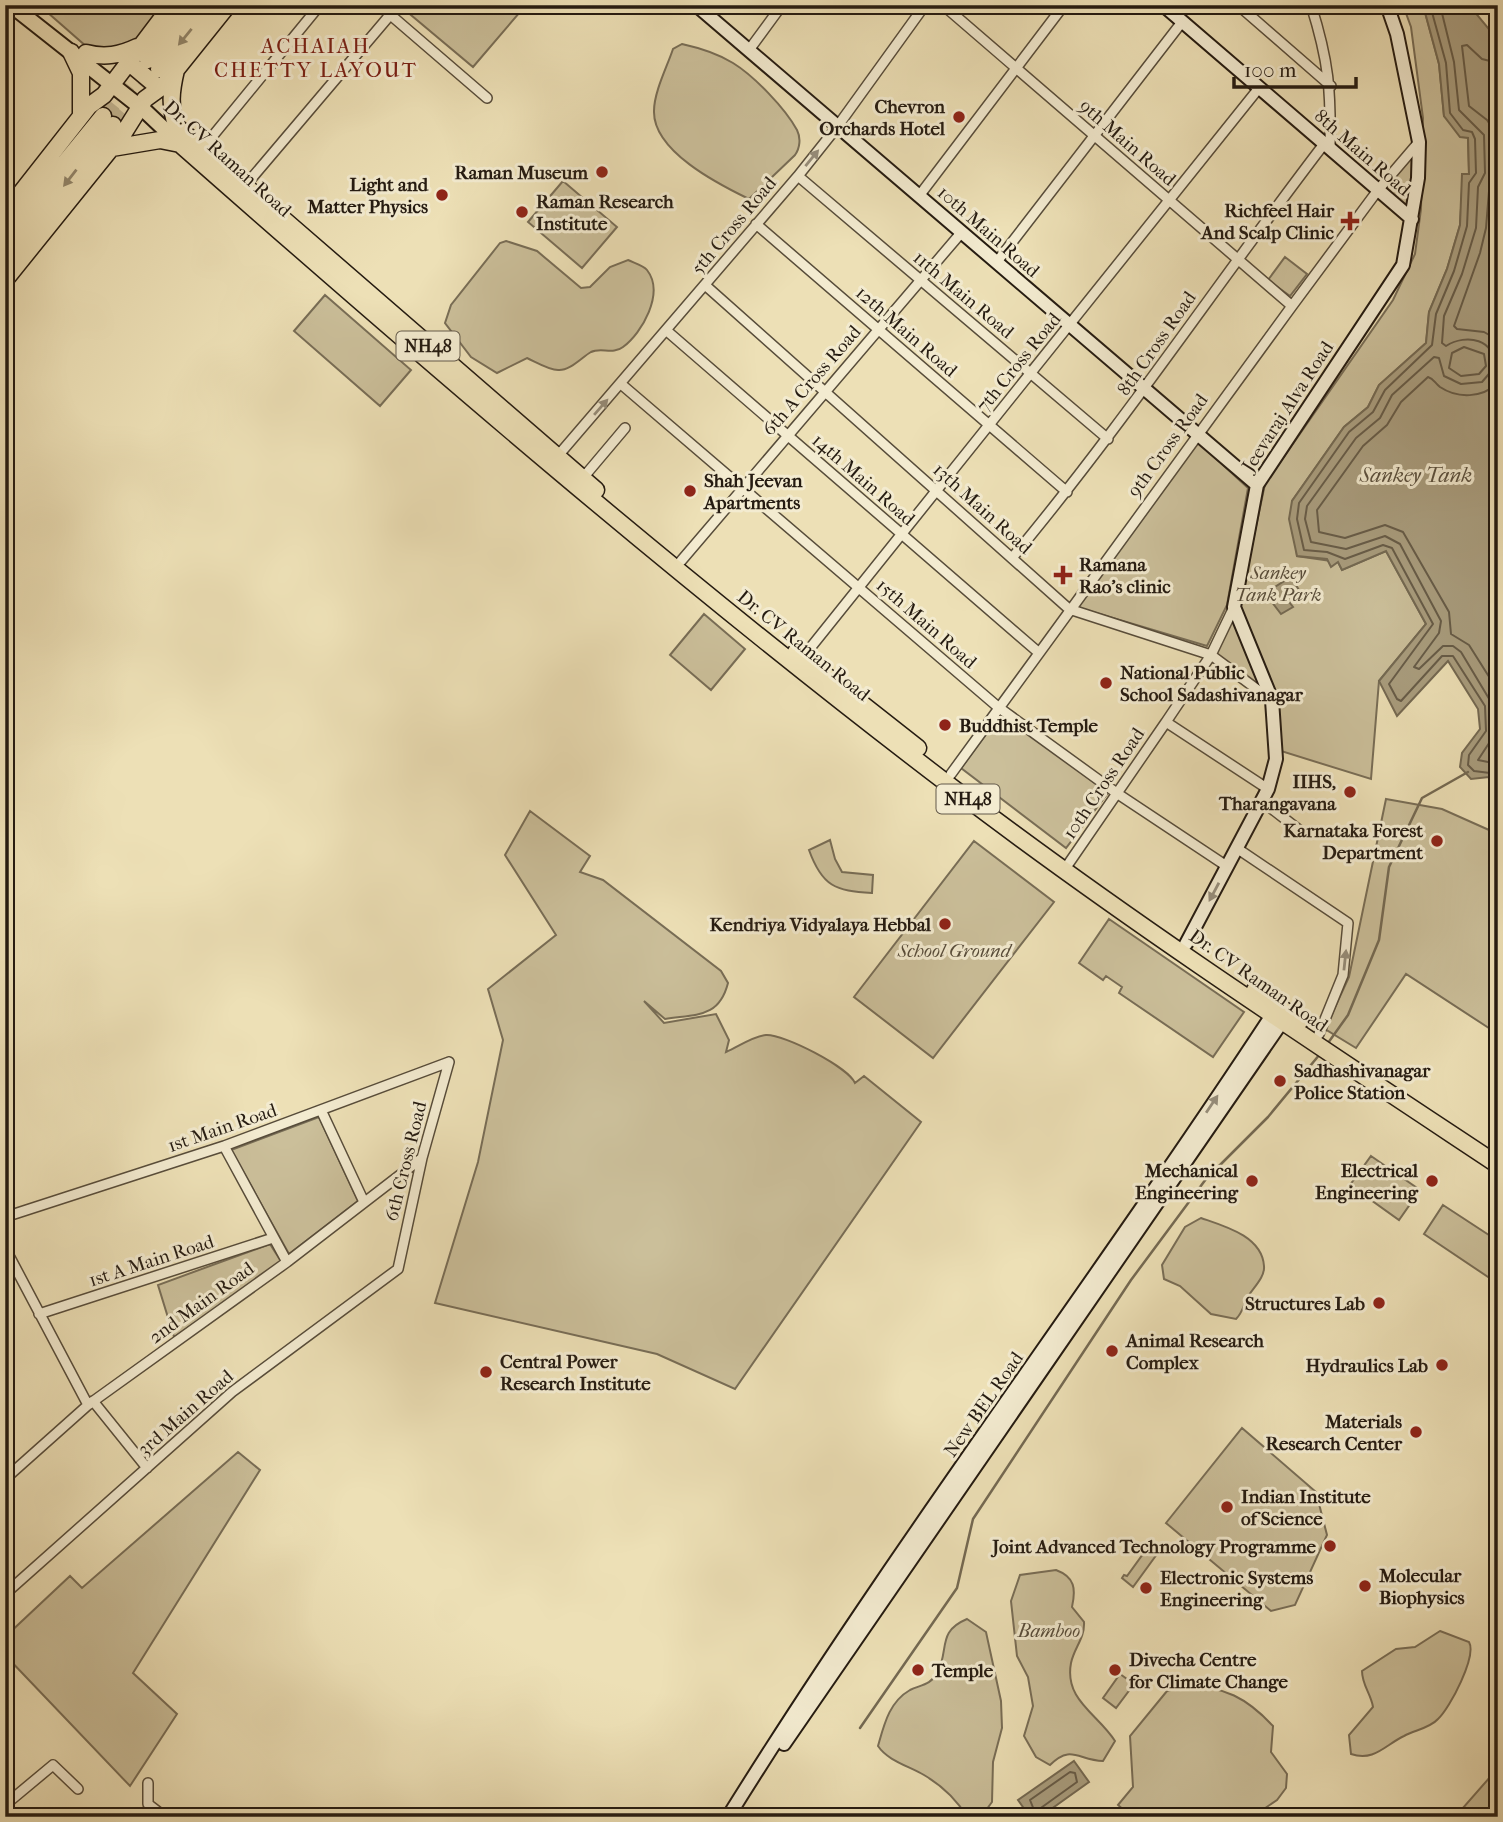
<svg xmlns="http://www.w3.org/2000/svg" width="1503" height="1822" viewBox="0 0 1503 1822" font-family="'IM FELL French Canon',serif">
<rect width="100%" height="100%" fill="#ede0b6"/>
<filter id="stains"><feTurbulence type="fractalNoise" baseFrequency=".00286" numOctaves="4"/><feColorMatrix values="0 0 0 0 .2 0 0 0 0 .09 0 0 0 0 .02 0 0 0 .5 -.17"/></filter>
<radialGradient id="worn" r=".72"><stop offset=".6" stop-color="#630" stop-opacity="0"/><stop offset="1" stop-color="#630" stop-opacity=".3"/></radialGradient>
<path fill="#cbbf9a" stroke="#786d56" stroke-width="2" d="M 39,5 L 164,5 L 136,42 L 102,50 L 87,47 Z
M 399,5 L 526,5 L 473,67 Z
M 1403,5 L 1423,5 L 1439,64 L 1444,116 L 1468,138 L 1469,174 L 1463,174 L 1460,225 L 1447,269 L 1429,312 L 1426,343 L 1379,385 L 1368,407 L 1344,427 L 1292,501 L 1297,556 L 1338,562 L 1342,570 L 1386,551 L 1426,624 L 1379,681 L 1371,779 L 1281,751 L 1239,607 L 1265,484 L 1393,300 L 1415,254 L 1421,209 L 1423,118 L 1411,27 Z
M 682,44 C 700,48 717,53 733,63 C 754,76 785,108 797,130 C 801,138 800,148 795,155 L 749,199 C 718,184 653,151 654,111 C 654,92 667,67 673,49 Z
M 1414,154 L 1409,209 L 1384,187 Z
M 563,181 L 617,227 L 582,268 L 528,222 Z
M 506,241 L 537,251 L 581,288 L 590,287 L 610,267 L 628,260 C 634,263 643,265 647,270 C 665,293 642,333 623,347 C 613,355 601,347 591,352 C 582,357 570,371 558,370 C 549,370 536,362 527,358 L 497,373 L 471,357 L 445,323 L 451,305 L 500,243 Z
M 1285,257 L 1307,274 L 1290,296 L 1268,280 Z
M 325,295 L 411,370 L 380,406 L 294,331 Z
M 1197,441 L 1248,488 L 1227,605 L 1207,646 L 1076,607 Z
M 1234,607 L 1272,700 L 1211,655 Z
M 704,614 L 745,649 L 711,690 L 670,655 Z
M 1002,713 L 1108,793 L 1066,848 L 961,768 Z
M 1386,799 L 1442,809 L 1498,834 L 1498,1034 L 1406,974 L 1356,1048 L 1325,1029 L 1349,977 Z
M 530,811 L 590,856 L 580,872 L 603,880 L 721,971 L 728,983 C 719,1018 697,1014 665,1019 L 644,1001 L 664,1023 L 716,1014 L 729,1040 L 726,1052 C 738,1047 753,1036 766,1035 C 784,1034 848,1067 855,1083 L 864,1076 L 921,1122 L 735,1389 L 657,1354 L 435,1303 L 478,1162 L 503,1040 L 488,989 L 556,935 L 505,855 Z
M 830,840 L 835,859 L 842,872 L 873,875 L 872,893 C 835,891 822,886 809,850 Z
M 974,841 L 1054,902 L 933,1058 L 854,997 Z
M 1109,919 L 1244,1012 L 1213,1057 L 1119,993 L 1122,987 L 1106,976 L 1103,980 L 1079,963 Z
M 319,1117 L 358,1201 L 289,1254 L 231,1150 Z
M 1371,1156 L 1420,1190 L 1399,1220 L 1350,1185 Z
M 1443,1205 L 1498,1241 L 1498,1270 L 1491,1279 L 1424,1234 Z
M 1201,1218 C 1224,1226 1262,1236 1264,1266 C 1265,1277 1254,1287 1249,1295 C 1243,1304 1244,1311 1236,1319 L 1211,1314 L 1180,1286 L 1164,1279 L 1162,1265 L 1185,1227 Z
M 270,1244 L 282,1263 L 174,1337 L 158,1285 Z
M 1242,1428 L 1316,1492 L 1327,1535 L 1295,1605 L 1271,1611 L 1166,1523 Z
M 238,1452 L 260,1470 L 133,1673 L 177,1714 L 130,1786 L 5,1655 L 5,1637 L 70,1576 L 82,1588 Z
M 1151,1543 L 1160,1550 L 1133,1587 L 1122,1578 L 1124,1575 L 1127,1576 Z
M 1056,1570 C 1075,1577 1076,1589 1072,1607 L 1084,1622 C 1085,1638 1074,1648 1071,1663 C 1064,1700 1098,1714 1115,1741 L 1103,1761 C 1078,1760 1071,1744 1050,1765 L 1036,1757 L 1024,1736 L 1033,1706 L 1028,1677 L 1017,1656 L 1011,1601 L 1020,1575 Z
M 967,1619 L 986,1632 L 1001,1701 L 1002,1728 L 993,1762 L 992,1802 L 981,1817 L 967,1817 C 957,1800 941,1785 924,1775 C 909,1766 888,1761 878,1746 C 884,1725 889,1702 910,1690 C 920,1685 931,1685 937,1673 C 950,1650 936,1632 967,1619 Z
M 1440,1631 L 1469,1642 C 1477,1656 1450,1708 1438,1719 C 1430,1728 1415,1730 1404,1736 C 1385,1745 1374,1762 1351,1754 L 1349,1735 L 1373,1707 C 1371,1694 1362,1685 1362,1671 L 1396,1649 L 1415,1647 Z
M 1120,1674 L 1134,1684 L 1116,1708 L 1103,1698 Z
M 1186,1686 C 1224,1686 1247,1698 1273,1726 L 1271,1752 L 1287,1774 L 1286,1788 L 1277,1800 L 1252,1817 L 1132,1817 L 1118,1805 L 1133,1787 L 1130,1736 L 1167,1691 Z
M 1498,1768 L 1498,1817 L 1455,1817 Z"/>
<path fill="#a99d7e" stroke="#746952" stroke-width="2" d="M 1423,5 L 1469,5 L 1498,40 L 1498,781 L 1489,777 L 1471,779 L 1460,767 L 1462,753 L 1480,729 L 1478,709 L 1448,661 L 1397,716 L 1379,681 L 1426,624 L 1386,551 L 1342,570 L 1338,562 L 1331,567 L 1327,559 L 1297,556 L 1289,519 L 1292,501 L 1344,427 L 1368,407 L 1379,385 L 1426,343 L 1429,312 L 1447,269 L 1460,225 L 1462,174 L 1469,174 L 1468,138 L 1460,137 L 1444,116 L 1439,64 Z
M 1291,577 L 1302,595 L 1290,603 L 1293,607 L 1281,614 L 1265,593 Z
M 1074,1761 L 1089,1782 L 1040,1817 L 1030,1817 L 1018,1800 Z"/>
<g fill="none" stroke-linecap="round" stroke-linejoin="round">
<path stroke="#675c48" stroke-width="2" d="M 1430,5 L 1446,63 L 1450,113 L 1463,130 L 1472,132 L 1475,139 L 1476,173 L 1469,183 L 1467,226 L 1454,271 L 1436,314 L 1432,345 L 1385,390 L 1373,412 L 1349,432 L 1299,503 L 1297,519 L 1304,550 L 1327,552 L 1345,559 L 1383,545 L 1392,548 L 1433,624 L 1389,684 L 1397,699 L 1401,701 L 1442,656 L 1453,656 L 1485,706 L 1486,731 L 1469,755 L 1468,765 L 1474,771 L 1498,774
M 1440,5 L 1454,62 L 1459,110 L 1484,135 L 1485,173 L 1478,187 L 1476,228 L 1462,274 L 1444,316 L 1442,343 L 1446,346 C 1466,333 1497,339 1494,368 L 1482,382 L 1461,384 L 1444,376 L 1439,358 L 1434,357 L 1392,395 L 1380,418 L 1356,438 L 1307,506 L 1305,519 L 1311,542 L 1346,549 L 1385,536 L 1400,544 L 1441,621 L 1439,633 L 1414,667 L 1419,669 L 1443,646 L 1453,646 L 1461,652 L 1494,707 L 1495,734 L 1478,760 L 1498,764
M 1498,63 L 1482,59 L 1467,45 L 1462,46 L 1469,106 L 1487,120 L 1493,129 L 1495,173 L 1489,191 L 1486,228 L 1480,253 L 1454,326 L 1457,329 L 1484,332 L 1498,340
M 1464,347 L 1484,354 L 1486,366 L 1479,374 L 1461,376 L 1449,368 L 1452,353 Z
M 1498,383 C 1482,398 1458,399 1440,387 C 1434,382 1434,379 1428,377 L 1401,402 L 1387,425 L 1363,446 L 1317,510 L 1319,532 L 1345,538 L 1385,525 L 1403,532 L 1449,612 L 1451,634 L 1469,645 L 1498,691
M 1070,1772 L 1075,1773 L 1077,1782 L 1038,1810 L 1034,1810 L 1030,1800 Z"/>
<path stroke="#746952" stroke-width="2.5" d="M 1328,1043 L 1348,1015 L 1379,940 L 1389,867 L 1422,798 L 1468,772
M 860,1728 L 957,1588 L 973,1519 L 1131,1280 L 1206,1179 L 1268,1117 L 1320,1054"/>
<path stroke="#c5b995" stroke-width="16" stroke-dasharray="16 8" stroke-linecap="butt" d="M 103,116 L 147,61
M 113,125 L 158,71"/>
<defs>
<path id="street" d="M 379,5 L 487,98
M 943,5 L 1292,306
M 1238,5 L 1331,86
M 1311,5 C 1329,62 1331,90 1330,149
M 749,50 L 782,5
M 202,149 L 320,5
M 798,176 L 1108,439
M 245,186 L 390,15
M 919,196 L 1064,5
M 756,224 L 1067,492
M 996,263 L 1182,22
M 705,285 L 1069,609 L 1211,655 L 1270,699
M 667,331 L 1038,652
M 621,384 L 998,707 L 1118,794 L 1228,867
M 556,458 L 798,176 L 837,127 L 925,5
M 582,479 L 625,428
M 1012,558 C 1123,425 1219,281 1324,144
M 681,561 L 961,233
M 1234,607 L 1211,655 L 1166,722 L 1268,789
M 803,657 L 1259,88
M 951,774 L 1292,306 L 1378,190 L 1419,142
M 1262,801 L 1303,833
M 1238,849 L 1348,923 L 1343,975 L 1319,1034
M 1069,863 L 1166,722
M 321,1110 L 364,1202
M 224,1146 L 287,1262
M 5,1217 L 224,1146 L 449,1062
M 5,1248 L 88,1405
M 39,1314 L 273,1238
M 93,1401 L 147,1468
M 5,1479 L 88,1405 L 287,1262 L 422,1158
M 5,1594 L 232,1392 L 398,1269 L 422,1158 L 449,1062
M 148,1783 L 148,1804 L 165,1817
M 5,1805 L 53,1765 L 78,1789"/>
<path id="secondary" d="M 696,5 L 1257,485
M 1163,5 L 1412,219
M 1494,5 L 1498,11
M 1186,944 L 1268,789 L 1276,759 L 1272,700 L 1234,607 L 1257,485 L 1403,265 L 1418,178 L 1419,142 L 1397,34 L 1387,5
M 784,1744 L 1286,1016
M 728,1817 C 900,1540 1098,1281 1276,1009"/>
<path id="primary" d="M 11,5 L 144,110 L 180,144"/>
<path id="highway" d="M 71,52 L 81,73 L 81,116
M 86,53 C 105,58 120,55 137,47
M 148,60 L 193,5
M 127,61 L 159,88
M 159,69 L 211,5
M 176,70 C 171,91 169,107 177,127 L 596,490
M 112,148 L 160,140 L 180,144 C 432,366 686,585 953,788 C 1129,922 1314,1043 1498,1165
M 5,213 L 89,106 L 104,95 L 172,5
M 5,236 L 103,116
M 5,260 L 113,125
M 5,280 L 125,131 L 145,99 L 163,86 L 228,5
M 796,652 L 918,748
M 1255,990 L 1300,1021"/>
</defs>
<use href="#street" stroke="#574c3a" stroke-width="12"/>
<use href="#secondary" stroke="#251b11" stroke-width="16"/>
<use href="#primary" stroke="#251b11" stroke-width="18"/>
<use href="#highway" stroke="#251b11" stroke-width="19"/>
<use href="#street" stroke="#f3ebd0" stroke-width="9"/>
<use href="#secondary" stroke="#f3ebd0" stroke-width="12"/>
<use href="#primary" stroke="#ede0b6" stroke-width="14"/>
<use href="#highway" stroke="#ede0b6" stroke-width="16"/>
</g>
<defs><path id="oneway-solid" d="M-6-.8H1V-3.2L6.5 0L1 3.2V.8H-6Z" transform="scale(1.75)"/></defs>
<g fill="#93876c">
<use href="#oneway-solid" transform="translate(185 37) rotate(129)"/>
<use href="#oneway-solid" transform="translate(70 178) rotate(128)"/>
</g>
<g fill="#968d7a">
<use href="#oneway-solid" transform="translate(812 158) rotate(-51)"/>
<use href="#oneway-solid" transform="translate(601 407) rotate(-49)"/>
<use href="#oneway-solid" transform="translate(1214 892) rotate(118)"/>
<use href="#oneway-solid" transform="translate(1345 960) rotate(-84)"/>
<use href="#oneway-solid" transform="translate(1212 1104) rotate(-56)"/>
</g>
<g fill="#8f2418" stroke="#f3ebd0" stroke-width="2.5">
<circle cx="959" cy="117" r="7"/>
<circle cx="602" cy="172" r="7"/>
<circle cx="442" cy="195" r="7"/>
<circle cx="522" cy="212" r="7"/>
<path d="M1346.5 210.5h7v7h7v7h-7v7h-7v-7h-7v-7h7z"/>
<circle cx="690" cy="491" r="7"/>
<path d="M1059.5 564.5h7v7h7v7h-7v7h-7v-7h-7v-7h7z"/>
<circle cx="1106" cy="683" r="7"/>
<circle cx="945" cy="725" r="7"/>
<circle cx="1350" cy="792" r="7"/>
<circle cx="1437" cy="841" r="7"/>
<circle cx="945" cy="924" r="7"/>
<circle cx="1280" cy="1081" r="7"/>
<circle cx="1252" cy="1181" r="7"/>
<circle cx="1432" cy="1181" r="7"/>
<circle cx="1379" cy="1303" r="7"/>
<circle cx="1112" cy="1351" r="7"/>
<circle cx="1442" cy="1365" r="7"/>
<circle cx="486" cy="1372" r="7"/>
<circle cx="1416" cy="1432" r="7"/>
<circle cx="1227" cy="1507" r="7"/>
<circle cx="1330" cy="1546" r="7"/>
<circle cx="1365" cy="1586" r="7"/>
<circle cx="1146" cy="1588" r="7"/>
<circle cx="918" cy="1670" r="7"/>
<circle cx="1115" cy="1670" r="7"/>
</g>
<g text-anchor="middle" stroke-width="6" stroke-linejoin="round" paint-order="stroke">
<g fill="#f3ebd0" stroke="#63594a" stroke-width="2">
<rect x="396.5" y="331.5" width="63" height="29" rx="5"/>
<rect x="936.5" y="784.5" width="63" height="29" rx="5"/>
</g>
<g font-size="18" font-weight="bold" fill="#251b11">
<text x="428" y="352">NH48</text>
<text x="968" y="805">NH48</text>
</g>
<g font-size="19" font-weight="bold" fill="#251b11" stroke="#f3ebd0" text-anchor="end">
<text x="945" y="113">Chevron<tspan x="945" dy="22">Orchards Hotel</tspan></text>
<text x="588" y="179">Raman Museum</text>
<text x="428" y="191">Light and<tspan x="428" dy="22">Matter Physics</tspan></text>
<text x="536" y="208" text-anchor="start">Raman Research<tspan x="536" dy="22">Institute</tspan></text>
<text x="1334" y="217">Richfeel Hair<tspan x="1334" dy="22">And Scalp Clinic</tspan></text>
<text x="704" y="487" text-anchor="start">Shah Jeevan<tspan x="704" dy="22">Apartments</tspan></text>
<text x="1079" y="571" text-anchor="start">Ramana<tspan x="1079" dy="22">Rao's clinic</tspan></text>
<text x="1120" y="679" text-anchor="start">National Public<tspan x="1120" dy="22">School Sadashivanagar</tspan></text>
<text x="959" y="732" text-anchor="start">Buddhist Temple</text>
<text x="1336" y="788">IIHS,<tspan x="1336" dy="22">Tharangavana</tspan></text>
<text x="1423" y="837">Karnataka Forest<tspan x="1423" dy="22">Department</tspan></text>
<text x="931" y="931">Kendriya Vidyalaya Hebbal</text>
<text x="1294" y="1077" text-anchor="start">Sadhashivanagar<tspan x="1294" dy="22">Police Station</tspan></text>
<text x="1238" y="1177">Mechanical<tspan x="1238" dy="22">Engineering</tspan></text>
<text x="1418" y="1177">Electrical<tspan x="1418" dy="22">Engineering</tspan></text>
<text x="1365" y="1310">Structures Lab</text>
<text x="1126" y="1347" text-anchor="start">Animal Research<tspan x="1126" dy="22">Complex</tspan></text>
<text x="500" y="1368" text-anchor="start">Central Power<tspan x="500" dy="22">Research Institute</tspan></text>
<text x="1428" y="1372">Hydraulics Lab</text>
<text x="1402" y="1428">Materials<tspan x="1402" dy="22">Research Center</tspan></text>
<text x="1241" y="1503" text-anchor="start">Indian Institute<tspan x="1241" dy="22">of Science</tspan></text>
<text x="1316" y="1553">Joint Advanced Technology Programme</text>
<text x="1379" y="1582" text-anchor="start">Molecular<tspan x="1379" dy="22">Biophysics</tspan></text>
<text x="1160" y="1584" text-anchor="start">Electronic Systems<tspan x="1160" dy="22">Engineering</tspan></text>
<text x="1129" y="1666" text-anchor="start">Divecha Centre<tspan x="1129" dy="22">for Climate Change</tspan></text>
<text x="932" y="1677" text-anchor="start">Temple</text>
</g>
<g font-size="19" fill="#251b11" stroke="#f3ebd0">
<text transform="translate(1128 142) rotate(41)" y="7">9th Main Road</text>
<text transform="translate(1363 152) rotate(41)" y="7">8th Main Road</text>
<text transform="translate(228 158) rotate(42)" y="7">Dr. CV Raman Road</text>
<text transform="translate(733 225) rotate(-50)" y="7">5th Cross Road</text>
<text transform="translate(989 231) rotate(41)" y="7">10th Main Road</text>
<text transform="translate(964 294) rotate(40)" y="7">11th Main Road</text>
<text transform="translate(907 331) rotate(41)" y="7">12th Main Road</text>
<text transform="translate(1156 343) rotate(-55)" y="7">8th Cross Road</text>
<text transform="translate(1018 362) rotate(-51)" y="7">7th Cross Road</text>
<text transform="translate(811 380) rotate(-49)" y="7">6th A Cross Road</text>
<text transform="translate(1287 406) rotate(-57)" y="7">Jeevaraj Alva Road</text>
<text transform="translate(1167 445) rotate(-54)" y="7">9th Cross Road</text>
<text transform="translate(864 479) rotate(41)" y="7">14th Main Road</text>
<text transform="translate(983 508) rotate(42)" y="7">13th Main Road</text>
<text transform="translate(927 623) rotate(41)" y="7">15th Main Road</text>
<text transform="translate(804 645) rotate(39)" y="7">Dr. CV Raman Road</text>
<text transform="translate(1103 783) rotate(-56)" y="7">10th Cross Road</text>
<text transform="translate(1259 980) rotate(35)" y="7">Dr. CV Raman Road</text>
<text transform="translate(222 1127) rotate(-19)" y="7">1st Main Road</text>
<text transform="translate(405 1161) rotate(-76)" y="7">6th Cross Road</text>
<text transform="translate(151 1260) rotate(-18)" y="7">1st A Main Road</text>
<text transform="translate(201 1302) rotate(-36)" y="7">2nd Main Road</text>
<text transform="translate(983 1404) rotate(-55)" y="7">New BEL Road</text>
<text transform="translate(185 1412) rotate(-41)" y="7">3rd Main Road</text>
</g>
<g font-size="19" font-style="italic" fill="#574c3a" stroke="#f3ebd0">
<text x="1278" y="579">Sankey<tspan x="1278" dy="22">Tank Park</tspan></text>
<text x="954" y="957">School Ground</text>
<text x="1049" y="1637">Bamboo</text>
</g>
<g font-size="21" letter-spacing="2" fill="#7a1f14" stroke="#f3ebd0">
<text x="316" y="53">ACHAIAH<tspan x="316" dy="24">CHETTY LAYOUT</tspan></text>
</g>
<g font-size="21" font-style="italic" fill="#5a4f3d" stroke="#f3ebd0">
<text x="1416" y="482">Sankey Tank</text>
</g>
</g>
<rect width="1503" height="1822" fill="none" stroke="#ede0b6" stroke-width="28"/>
<rect x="7" y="7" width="1489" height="1808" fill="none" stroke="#251b11" stroke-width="3.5"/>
<rect x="14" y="14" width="1475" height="1794" fill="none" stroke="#251b11" stroke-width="2"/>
<path d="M1234 77v10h122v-10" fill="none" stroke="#251b11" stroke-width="3.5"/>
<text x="1244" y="77" font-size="21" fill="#251b11" stroke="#f3ebd0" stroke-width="5" paint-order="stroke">100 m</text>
<rect width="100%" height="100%" filter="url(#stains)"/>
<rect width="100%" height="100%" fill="url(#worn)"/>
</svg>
